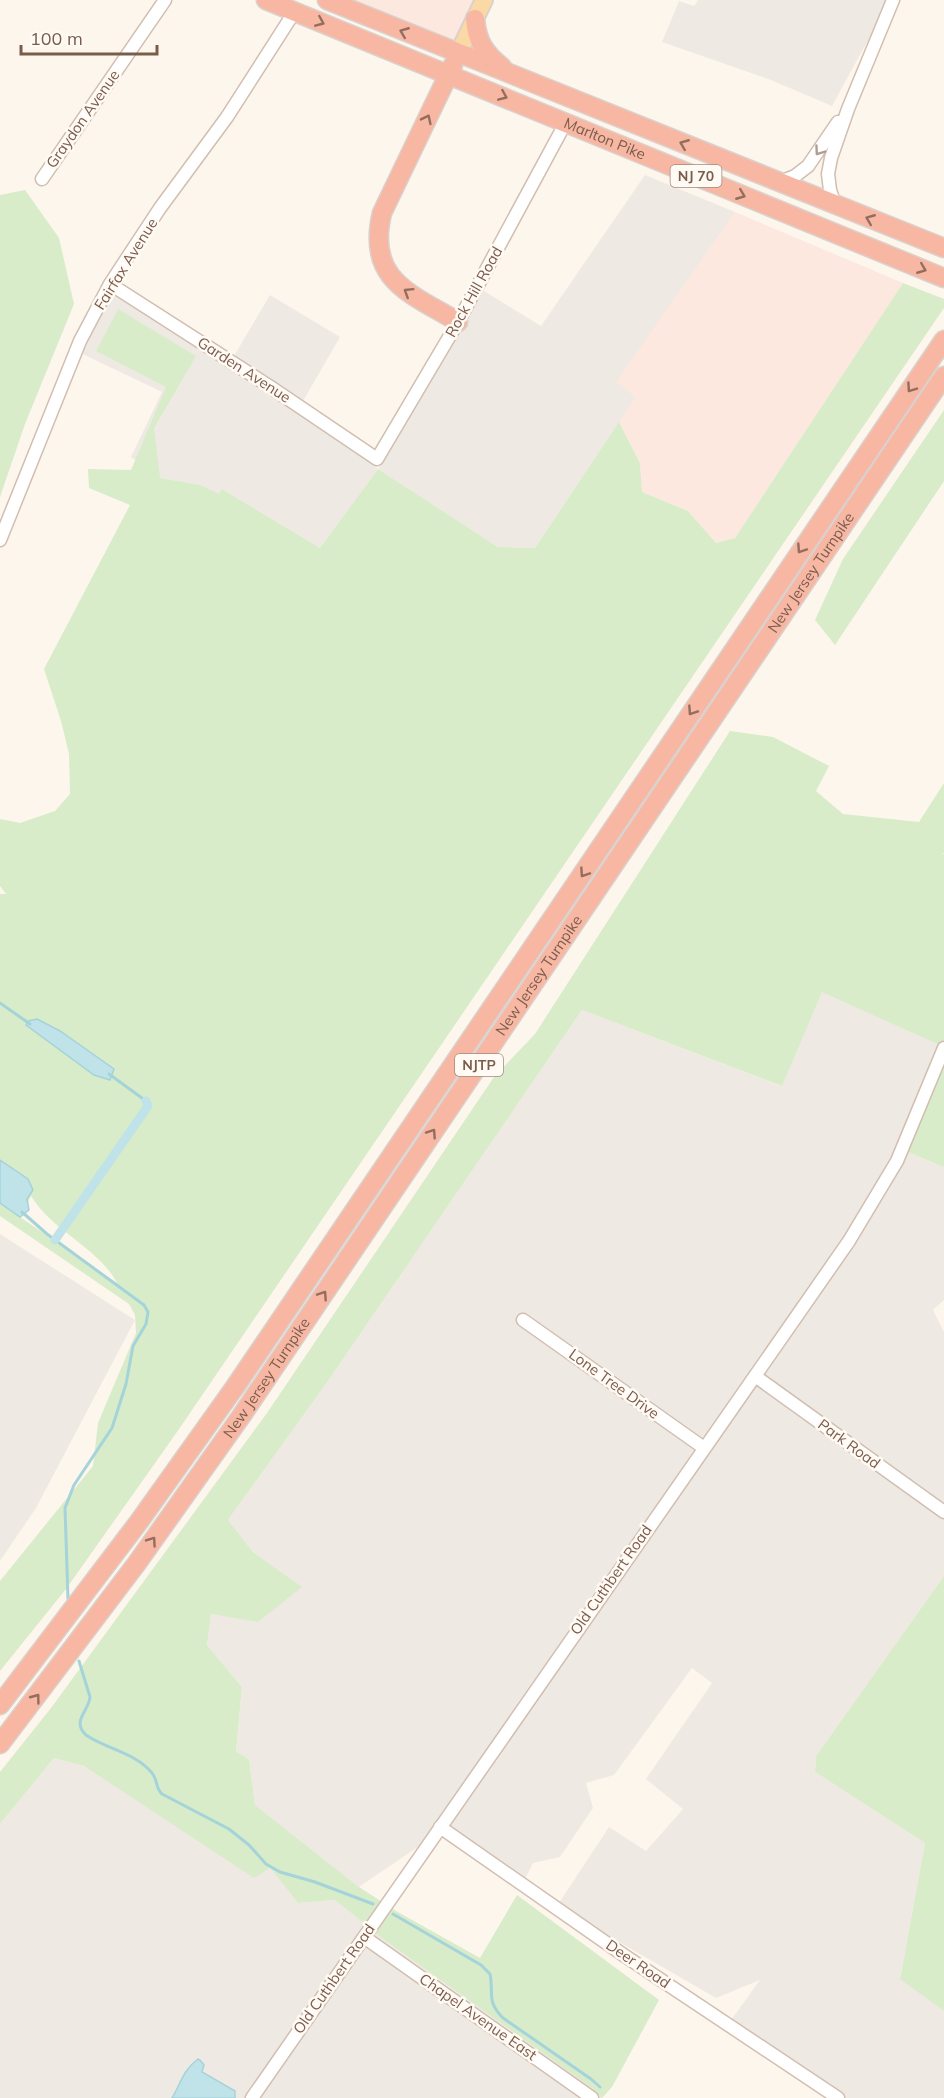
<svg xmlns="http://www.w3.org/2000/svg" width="944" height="2098" viewBox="0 0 944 2098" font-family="Mulish,sans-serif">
<rect width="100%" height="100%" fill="#fdf6ec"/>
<path fill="#fde8e0" d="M 327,0 L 484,0 L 458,54 Z
M 735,212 L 903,283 L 735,538 L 716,543 L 688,511 L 642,492 L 640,463 L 619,422 L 636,397 L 615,382 Z"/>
<path fill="#efe9e4" d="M 698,0 L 890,0 L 832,106 L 771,80 L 662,42 L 679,1 L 694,6 Z
M 645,175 L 735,212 L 616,382 L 636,397 L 535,548 L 498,547 L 378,469 L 320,548 L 222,489 L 220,495 L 201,485 L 160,478 L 131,457 L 162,392 L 70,348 L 102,287 L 231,361 L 270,295 L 340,337 L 299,408 L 378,469 L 484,291 L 541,326 Z
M 822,991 L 944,1047 L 903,1150 L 944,1167 L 944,1300 L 933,1310 L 944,1332 L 944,1576 L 816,1756 L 815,1772 L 925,1843 L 900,1978 L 944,2011 L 944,2098 L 831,2098 L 726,2027 L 760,1980 L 716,1998 L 557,1906 L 609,1827 L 646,1851 L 683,1809 L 646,1779 L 712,1683 L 692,1668 L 614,1775 L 586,1783 L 593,1808 L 560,1857 L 533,1863 L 522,1885 L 444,1829 L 359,1887 L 255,1805 L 249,1759 L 236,1753 L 242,1687 L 207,1645 L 211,1614 L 258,1621 L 301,1587 L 253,1552 L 228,1520 L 328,1381 L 582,1010 L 781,1086 Z
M 0,1234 L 135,1320 L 36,1508 L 0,1561 Z
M 54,1758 L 84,1766 L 270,1868 L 298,1903 L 335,1900 L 383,1939 L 593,2089 L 602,2098 L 0,2098 L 0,1824 Z"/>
<path fill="#d8ecc9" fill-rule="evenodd" d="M 25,190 L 59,238 L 74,304 L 25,424 L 0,497 L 0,195 Z
M 903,283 L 944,299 L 944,308 L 177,1432 L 66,1589 L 0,1671 L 0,1581 L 93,1466 L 98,1423 L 136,1333 L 135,1315 L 129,1304 L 0,1216 L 0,894 L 6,894 L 0,886 L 0,819 L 20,823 L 55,811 L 70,794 L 69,754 L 61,721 L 44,669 L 130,505 L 89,488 L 88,469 L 131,470 L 166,387 L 96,351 L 118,309 L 196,356 L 154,428 L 160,478 L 201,485 L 219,494 L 222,489 L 320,548 L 378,469 L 498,547 L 535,548 L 619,422 L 640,463 L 642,492 L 688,511 L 716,543 L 735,538 ZM 31,1196 C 53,1232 98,1247 117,1283 L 20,1217 Z
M 944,410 L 944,481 L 835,645 L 815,620 L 843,559 Z
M 730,731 L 773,737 L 829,766 L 816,791 L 843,814 L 919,822 L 944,783 L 944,853 L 942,853 L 944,854 L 944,1167 L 903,1150 L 944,1047 L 822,992 L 782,1086 L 582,1010 L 328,1381 L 228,1520 L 253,1552 L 302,1587 L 258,1622 L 211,1614 L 207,1645 L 242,1687 L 236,1752 L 249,1759 L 255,1805 L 359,1887 L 396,1911 L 480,1958 L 517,1895 L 659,2000 L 612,2087 L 602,2098 L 593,2089 L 383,1939 L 335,1900 L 298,1903 L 270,1868 L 254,1878 L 84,1766 L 54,1758 L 0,1824 L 0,1772 L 51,1708 L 267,1413 L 494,1077 L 535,1034 Z
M 944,1576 L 944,2011 L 900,1979 L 925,1843 L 815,1772 L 816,1756 Z"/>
<path fill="#bfe3e8" stroke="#a5d3da" stroke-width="1.5" d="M 37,1019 L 60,1031 L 114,1069 L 110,1080 L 94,1075 L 26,1025 L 28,1021 Z
M 0,1160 L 28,1179 L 33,1190 L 27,1199 L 29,1210 L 20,1217 L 0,1203 Z
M 198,2059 L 200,2060 L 204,2065 L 202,2072 L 235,2091 L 235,2098 L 172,2098 C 181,2083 183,2070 198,2059 Z"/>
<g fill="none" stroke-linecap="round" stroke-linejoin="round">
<path stroke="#a5d3da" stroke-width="3" d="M 0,1003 L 30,1024
M 109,1074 L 146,1101
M 22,1212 L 47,1234 L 144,1305 L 148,1312 L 146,1324 L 133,1346 L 126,1384 L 112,1428 L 74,1485 L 65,1508 L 68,1599
M 79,1661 L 90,1697 C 89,1711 71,1721 86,1735 C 106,1749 136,1753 152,1773 C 158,1780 155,1788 162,1794 L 229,1829 L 249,1845 L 266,1864 L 280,1872 L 315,1882 L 373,1904
M 393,1914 L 481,1965 L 490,1974 C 494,1994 486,2001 503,2018 L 591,2079 L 600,2087"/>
<path stroke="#bfe3e8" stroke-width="9" d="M 55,1240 L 148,1106 L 146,1101"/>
<defs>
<path id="minor" d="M 42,179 L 165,0
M 780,182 L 795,176 L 808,166 L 838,122
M 835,205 L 830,190 L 828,174 L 831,158 L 848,109 L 893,0
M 110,284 L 269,386 L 377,459 L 458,322 L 566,122
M 0,540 L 80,341 L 110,284 L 160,208 L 227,117 L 295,11
M 523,1320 L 704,1448
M 755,1376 L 944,1512
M 440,1827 L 625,1956 L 838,2098
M 364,1937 L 592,2098
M 252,2098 L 849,1241 L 897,1161 L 944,1048"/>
<path id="major" d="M 458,54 L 484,0"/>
<g id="highway">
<path id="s1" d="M 266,0 L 944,278"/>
<path d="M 327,0 L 944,248"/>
<path d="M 475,19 C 477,41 484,53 502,67"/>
<path d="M 453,65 L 382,213 C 366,280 410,293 458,322"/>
<path d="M 0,1705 L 138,1523 L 235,1387 L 944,340"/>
<path id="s2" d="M 0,1744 L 137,1563 L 242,1415 L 944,376"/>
</g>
</defs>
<use href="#minor" stroke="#d1beb0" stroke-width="15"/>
<use href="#major" stroke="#dad1cd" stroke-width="20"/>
<use href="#highway" stroke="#dad1cd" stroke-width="21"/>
<use href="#minor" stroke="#fff" stroke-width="12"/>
<use href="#major" stroke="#fbd9a5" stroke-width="16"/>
<use href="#highway" stroke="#f7b7a3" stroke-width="18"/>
</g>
<defs><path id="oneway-chevron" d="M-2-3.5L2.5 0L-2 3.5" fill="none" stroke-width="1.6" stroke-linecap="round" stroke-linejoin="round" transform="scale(1.5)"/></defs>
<g stroke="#936e5e">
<use href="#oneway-chevron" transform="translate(320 22) rotate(23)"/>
<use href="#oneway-chevron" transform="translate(404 32) rotate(-158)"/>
<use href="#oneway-chevron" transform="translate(503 96) rotate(23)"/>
<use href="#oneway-chevron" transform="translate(427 119) rotate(-64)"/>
<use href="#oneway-chevron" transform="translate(684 144) rotate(-158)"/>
<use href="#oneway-chevron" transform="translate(741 195) rotate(22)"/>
<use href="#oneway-chevron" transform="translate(870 219) rotate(-158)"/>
<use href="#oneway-chevron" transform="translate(922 269) rotate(22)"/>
<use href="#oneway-chevron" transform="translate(408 292) rotate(-148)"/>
<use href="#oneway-chevron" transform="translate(911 388) rotate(125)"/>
<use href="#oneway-chevron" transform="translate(801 549) rotate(124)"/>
<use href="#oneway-chevron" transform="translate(692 711) rotate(124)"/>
<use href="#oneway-chevron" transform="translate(584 873) rotate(124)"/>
<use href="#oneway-chevron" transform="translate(432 1133) rotate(-56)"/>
<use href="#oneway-chevron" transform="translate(323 1295) rotate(-56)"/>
<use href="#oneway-chevron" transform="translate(152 1541) rotate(-55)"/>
<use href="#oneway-chevron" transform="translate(36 1698) rotate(-53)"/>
</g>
<use stroke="#af9d94" href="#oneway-chevron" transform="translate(819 151) rotate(125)"/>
<g text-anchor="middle" stroke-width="5" stroke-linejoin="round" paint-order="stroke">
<g fill="#fffaf3" stroke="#a28b7f" stroke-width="1.5">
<rect x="670.5" y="165" width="51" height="22" rx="4.5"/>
<rect x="455" y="1054" width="48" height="22" rx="4.5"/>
</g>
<g font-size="14" font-weight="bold" fill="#7a5c4d">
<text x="696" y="181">NJ 70</text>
<text x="479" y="1070">NJTP</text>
</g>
<g font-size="15" fill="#7a5c4d" stroke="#fffaf3">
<text transform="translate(83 119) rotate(-55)" y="5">Graydon Avenue</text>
<text dy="5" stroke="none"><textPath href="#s1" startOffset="366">Marlton Pike</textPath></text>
<text transform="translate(126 264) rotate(-58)" y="5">Fairfax Avenue</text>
<text transform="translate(474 292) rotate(-61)" y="5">Rock Hill Road</text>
<text transform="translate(244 370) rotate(33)" y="5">Garden Avenue</text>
<text dy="5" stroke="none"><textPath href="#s2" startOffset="1425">New Jersey Turnpike</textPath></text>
<text dy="5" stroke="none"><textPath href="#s2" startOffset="939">New Jersey Turnpike</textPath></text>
<text dy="5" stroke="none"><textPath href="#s2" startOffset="453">New Jersey Turnpike</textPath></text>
<text transform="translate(614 1384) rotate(36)" y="5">Lone Tree Drive</text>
<text transform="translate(849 1444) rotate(36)" y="5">Park Road</text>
<text transform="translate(611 1580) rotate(-55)" y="5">Old Cuthbert Road</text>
<text transform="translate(638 1964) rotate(34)" y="5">Deer Road</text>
<text transform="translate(334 1979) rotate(-55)" y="5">Old Cuthbert Road</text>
<text transform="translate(478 2017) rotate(35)" y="5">Chapel Avenue East</text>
</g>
</g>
<path d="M21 45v9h136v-9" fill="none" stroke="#7a5c4d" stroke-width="3"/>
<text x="30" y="45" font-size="18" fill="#7a5c4d" stroke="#fffaf3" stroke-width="4.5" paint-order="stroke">100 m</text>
</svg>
